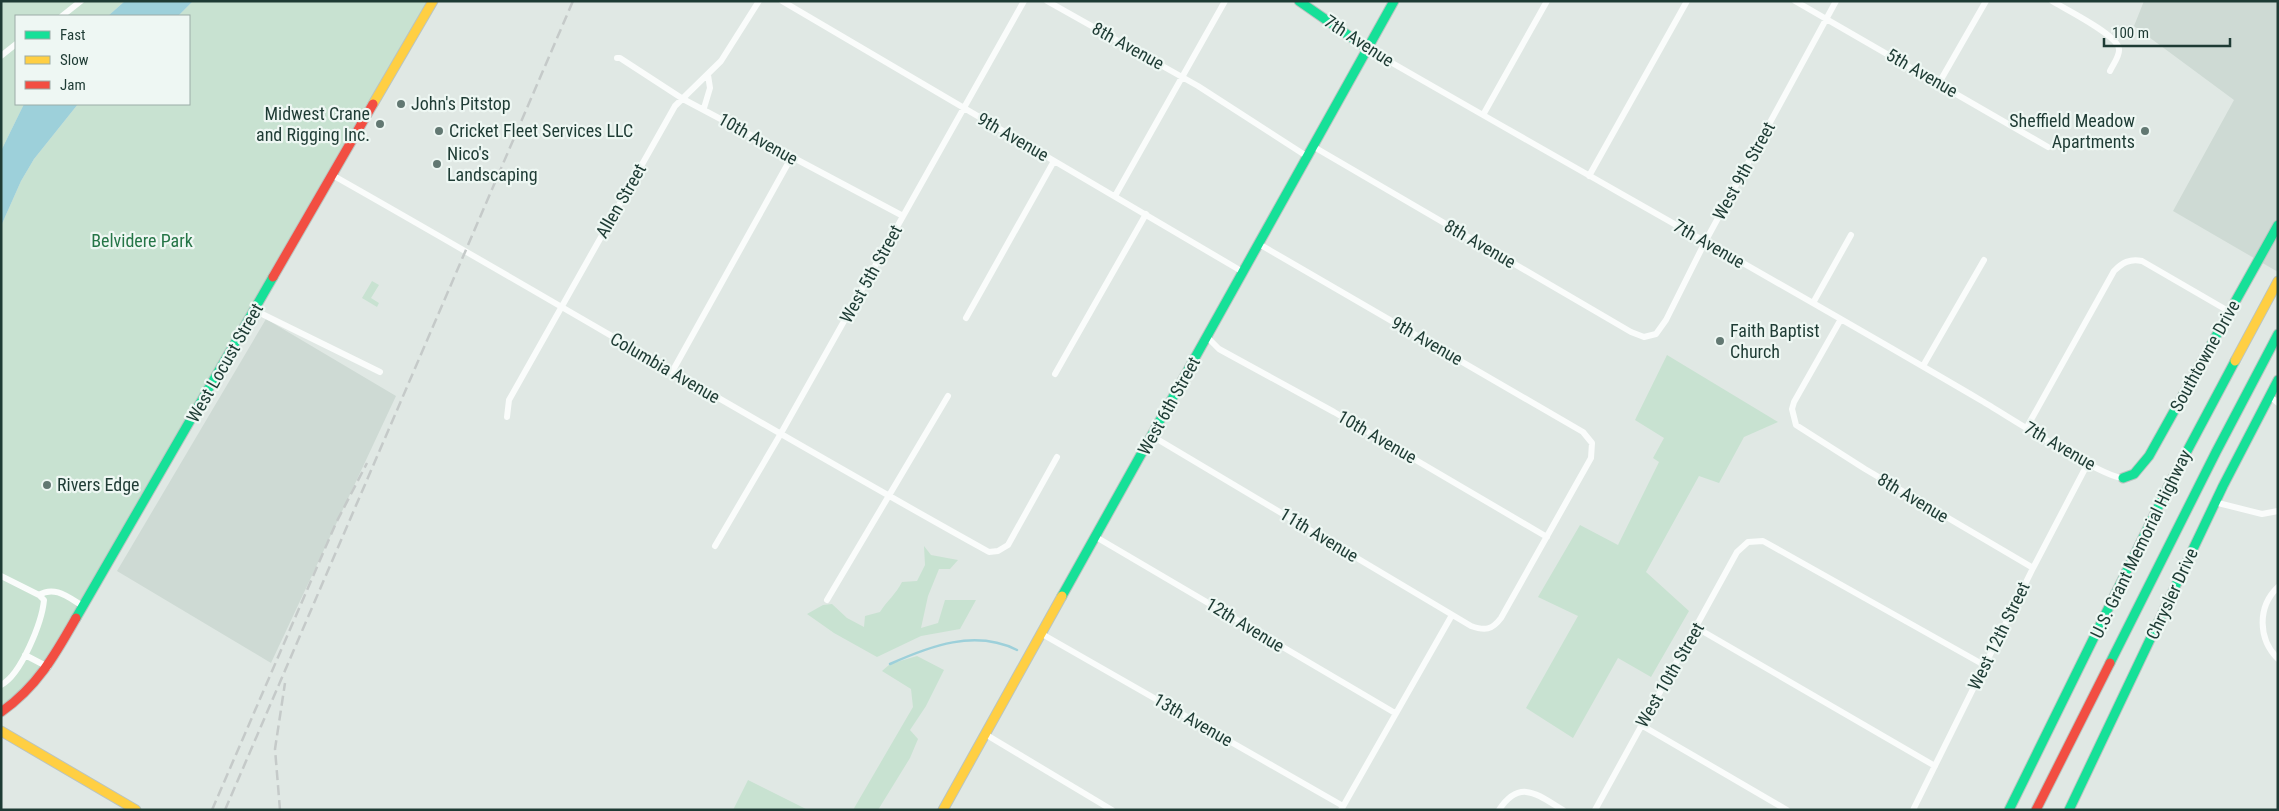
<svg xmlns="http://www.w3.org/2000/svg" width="2279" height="811" viewBox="0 0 2279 811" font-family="'Roboto Condensed',sans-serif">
<rect width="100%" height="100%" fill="#e0e8e4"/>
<path fill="#cedad4" d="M 2144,1 L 2278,1 L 2278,272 L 2173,211 L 2234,100 L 2134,26 Z
M 266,319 L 396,396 L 271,663 L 117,571 Z"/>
<path fill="#c8e2d1" d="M 1,1 L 125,1 L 108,16 L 16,16 L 16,104 L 24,104 L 1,151 Z
M 193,1 L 433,1 L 48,667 L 1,712 L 1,226 L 21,181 L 34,159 L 78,104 L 189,104 L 189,16 L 178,16 Z
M 372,281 L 379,285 L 371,298 L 379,303 L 377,307 L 362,298 Z
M 1667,355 L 1778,422 L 1744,437 L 1719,483 L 1699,476 L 1646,572 L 1689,611 L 1651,677 L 1618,658 L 1573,738 L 1526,708 L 1578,616 L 1538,597 L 1580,525 L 1618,545 L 1659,462 L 1653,458 L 1664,438 L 1635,420 Z
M 924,546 L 931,555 L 958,560 L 950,569 L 939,569 L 928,596 L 921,628 L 938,623 L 945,600 L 976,600 L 960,629 L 921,636 L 877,657 L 834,633 L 807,614 L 823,605 L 832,604 L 847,618 L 864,627 L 865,616 L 880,612 C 887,601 896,594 902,582 L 917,581 L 925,565 Z
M 917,656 L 944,670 L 926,706 L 910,730 L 918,739 L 910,758 L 878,810 L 853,810 L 913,707 L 911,689 L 882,671 L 890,664 Z
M 748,780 L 808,810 L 733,810 Z"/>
<path fill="#9dd0da" d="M 125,1 L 193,1 L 178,16 L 108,16 Z
M 24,104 L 78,104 L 34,159 L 21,181 L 1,226 L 1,151 Z"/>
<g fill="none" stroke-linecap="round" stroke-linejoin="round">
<path stroke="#9dd0da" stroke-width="2.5" d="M 890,664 C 930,646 975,629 1017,650"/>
<defs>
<path id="fast" d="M 1299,1 L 1368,49
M 2123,478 L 2134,474 L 2149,456 L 2278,225
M 1062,596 L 1394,1
M 76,618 L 273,277
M 2110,663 L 2216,452 L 2278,334
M 2009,810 L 2169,485 L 2235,361
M 2069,810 L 2223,486 L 2278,380"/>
<path id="slow" d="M 373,104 L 433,1
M 2235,361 L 2278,281
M 1,731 L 136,810
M 943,810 L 1062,596"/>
<path id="jam" d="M 273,277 L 373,104
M 1,712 C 37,687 55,655 76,618
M 2036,810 L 2110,663"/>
</defs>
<use href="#fast" stroke="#bac4c0" stroke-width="11"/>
<use href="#slow" stroke="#bac4c0" stroke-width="11"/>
<use href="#jam" stroke="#bac4c0" stroke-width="11"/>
<path stroke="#fafcfb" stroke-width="6" d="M 782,1 L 1243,272
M 1047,1 L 1198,86 L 1308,157
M 1795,1 L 2048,147
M 2052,1 C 2065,9 2118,35 2119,49 C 2120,56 2113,64 2110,71
M 62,16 L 81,1
M 1368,49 C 1572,167 1778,281 1982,401 C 2006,415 2103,478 2123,478
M 1,56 L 16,44
M 617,58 L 620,58 L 683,99 L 903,216
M 1939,83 L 1986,1
M 704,108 L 710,88 L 708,75
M 1483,115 L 1547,1
M 1314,147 L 1631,332 L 1644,337 L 1656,334 L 1666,320 L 1705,242 L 1836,1
M 334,176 C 553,300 769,430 989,552 L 998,551 L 1008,545 L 1057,457
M 1589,176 L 1687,1
M 1115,196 L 1225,1
M 1813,303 L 1851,235
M 256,311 L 380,372
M 966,318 L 1054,161
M 1841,319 L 1794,402 L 1792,409 L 1796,425 L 1865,469 L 2033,568
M 1207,337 L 1219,349 L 1334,412 L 1547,537
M 1923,366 L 1984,260
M 672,372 L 791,158
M 1055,374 L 1146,214
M 2269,396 L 2278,403
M 507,417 L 509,400 L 675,106 L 721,61 L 759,1
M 2027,427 L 2114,271 C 2122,263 2130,258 2142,261 L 2230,312
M 1152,436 L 1471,626 C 1485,631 1492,630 1501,618 L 1591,458 L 1592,443 L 1583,432 L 1259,244
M 2214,502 L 2262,514 L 2278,511
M 1096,537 L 1395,713
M 715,546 L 780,435 L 1024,1
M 1,576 L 39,595 L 44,600 C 42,622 21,675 1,685
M 2278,587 C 2257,607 2258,639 2278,659
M 39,595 C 55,585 69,598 83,606
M 827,600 L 948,396
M 1697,628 L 1935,766
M 1042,634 L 1343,806
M 25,655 L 48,667
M 1641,725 L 1787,810
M 985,734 L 1112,810
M 1341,810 L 1452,615
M 1499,810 C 1520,778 1538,795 1563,810
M 1595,810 L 1737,552 L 1748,542 L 1763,541 L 1984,665
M 1913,810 L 2033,568 L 2088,463"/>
<use href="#fast" stroke="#16e098" stroke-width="9"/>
<use href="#slow" stroke="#ffcf43" stroke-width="9"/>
<use href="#jam" stroke="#f24e42" stroke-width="9"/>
<path stroke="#c5cac9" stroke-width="2.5" stroke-dasharray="10 5" stroke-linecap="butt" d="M 212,810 L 336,523 L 367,463
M 225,810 L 573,1
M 280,810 L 275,749 L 285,683"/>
</g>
<g fill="#627872" stroke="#eef7f3" stroke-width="2">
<circle cx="401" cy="104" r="5"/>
<circle cx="380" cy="124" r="5"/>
<circle cx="439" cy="131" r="5"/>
<circle cx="2145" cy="131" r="5"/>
<circle cx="437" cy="164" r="5"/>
<circle cx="1720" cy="341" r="5"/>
<circle cx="47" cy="485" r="5"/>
</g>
<g text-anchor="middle" stroke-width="4.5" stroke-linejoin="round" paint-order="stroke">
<g font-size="18" fill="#1e3b34" stroke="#eef7f3">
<text transform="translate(1359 41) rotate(33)" y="6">7th Avenue</text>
<text transform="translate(1128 46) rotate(29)" y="6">8th Avenue</text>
<text transform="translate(1922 73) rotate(30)" y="6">5th Avenue</text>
<text transform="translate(1013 137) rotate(30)" y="6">9th Avenue</text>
<text transform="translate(758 139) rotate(29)" y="6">10th Avenue</text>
<text transform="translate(1744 171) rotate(-61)" y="6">West 9th Street</text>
<text transform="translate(621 201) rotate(-60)" y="6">Allen Street</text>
<text transform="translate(1480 244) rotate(30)" y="6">8th Avenue</text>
<text transform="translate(1709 244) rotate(30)" y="6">7th Avenue</text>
<text transform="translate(871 274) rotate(-61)" y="6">West 5th Street</text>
<text transform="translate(1427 341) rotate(30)" y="6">9th Avenue</text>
<text transform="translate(2205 356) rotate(-61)" y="6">Southtowne Drive</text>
<text transform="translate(225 363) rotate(-60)" y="6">West Locust Street</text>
<text transform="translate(665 368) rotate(30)" y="6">Columbia Avenue</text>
<text transform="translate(1169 406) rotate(-61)" y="6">West 6th Street</text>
<text transform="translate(1377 437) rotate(30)" y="6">10th Avenue</text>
<text transform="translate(2060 446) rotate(30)" y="6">7th Avenue</text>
<text transform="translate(1913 498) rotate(31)" y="6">8th Avenue</text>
<text transform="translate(1319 535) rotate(31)" y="6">11th Avenue</text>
<text transform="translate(2141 544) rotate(-64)" y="6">U.S. Grant Memorial Highway</text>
<text transform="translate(2172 594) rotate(-65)" y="6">Chrysler Drive</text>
<text transform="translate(1245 625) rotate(31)" y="6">12th Avenue</text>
<text transform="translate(1999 636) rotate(-64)" y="6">West 12th Street</text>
<text transform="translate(1670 675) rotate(-60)" y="6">West 10th Street</text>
<text transform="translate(1193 720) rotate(30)" y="6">13th Avenue</text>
</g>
<g font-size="18" fill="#1e3b34" stroke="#eef7f3" text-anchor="start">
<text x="411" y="110">John's Pitstop</text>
<text x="370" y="120" text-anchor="end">Midwest Crane<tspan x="370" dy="21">and Rigging Inc.</tspan></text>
<text x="2135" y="127" text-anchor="end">Sheffield Meadow<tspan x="2135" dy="21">Apartments</tspan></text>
<text x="449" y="137">Cricket Fleet Services LLC</text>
<text x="447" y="160">Nico's<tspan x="447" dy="21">Landscaping</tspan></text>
<text x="1730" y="337">Faith Baptist<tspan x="1730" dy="21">Church</tspan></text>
<text x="57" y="491">Rivers Edge</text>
</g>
<g font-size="18" fill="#257547" stroke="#eef7f3">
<text x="142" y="247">Belvidere Park</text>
</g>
</g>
<rect width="2279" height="811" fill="none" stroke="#1e3b34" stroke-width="5"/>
<rect x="15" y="15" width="175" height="90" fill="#eef7f3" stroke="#9baca7"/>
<rect x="25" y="31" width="25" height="8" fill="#16e098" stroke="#9baca7"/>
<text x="60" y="40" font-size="15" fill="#1e3b34">Fast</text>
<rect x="25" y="56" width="25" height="8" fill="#ffcf43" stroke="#9baca7"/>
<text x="60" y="65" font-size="15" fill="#1e3b34">Slow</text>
<rect x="25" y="81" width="25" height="8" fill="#f24e42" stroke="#9baca7"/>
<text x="60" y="90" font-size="15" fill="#1e3b34">Jam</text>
<path d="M2104 38v8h126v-8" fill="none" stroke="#1e3b34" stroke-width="2.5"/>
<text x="2112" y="38" font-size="15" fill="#1e3b34" stroke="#eef7f3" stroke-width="4" paint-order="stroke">100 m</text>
</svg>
